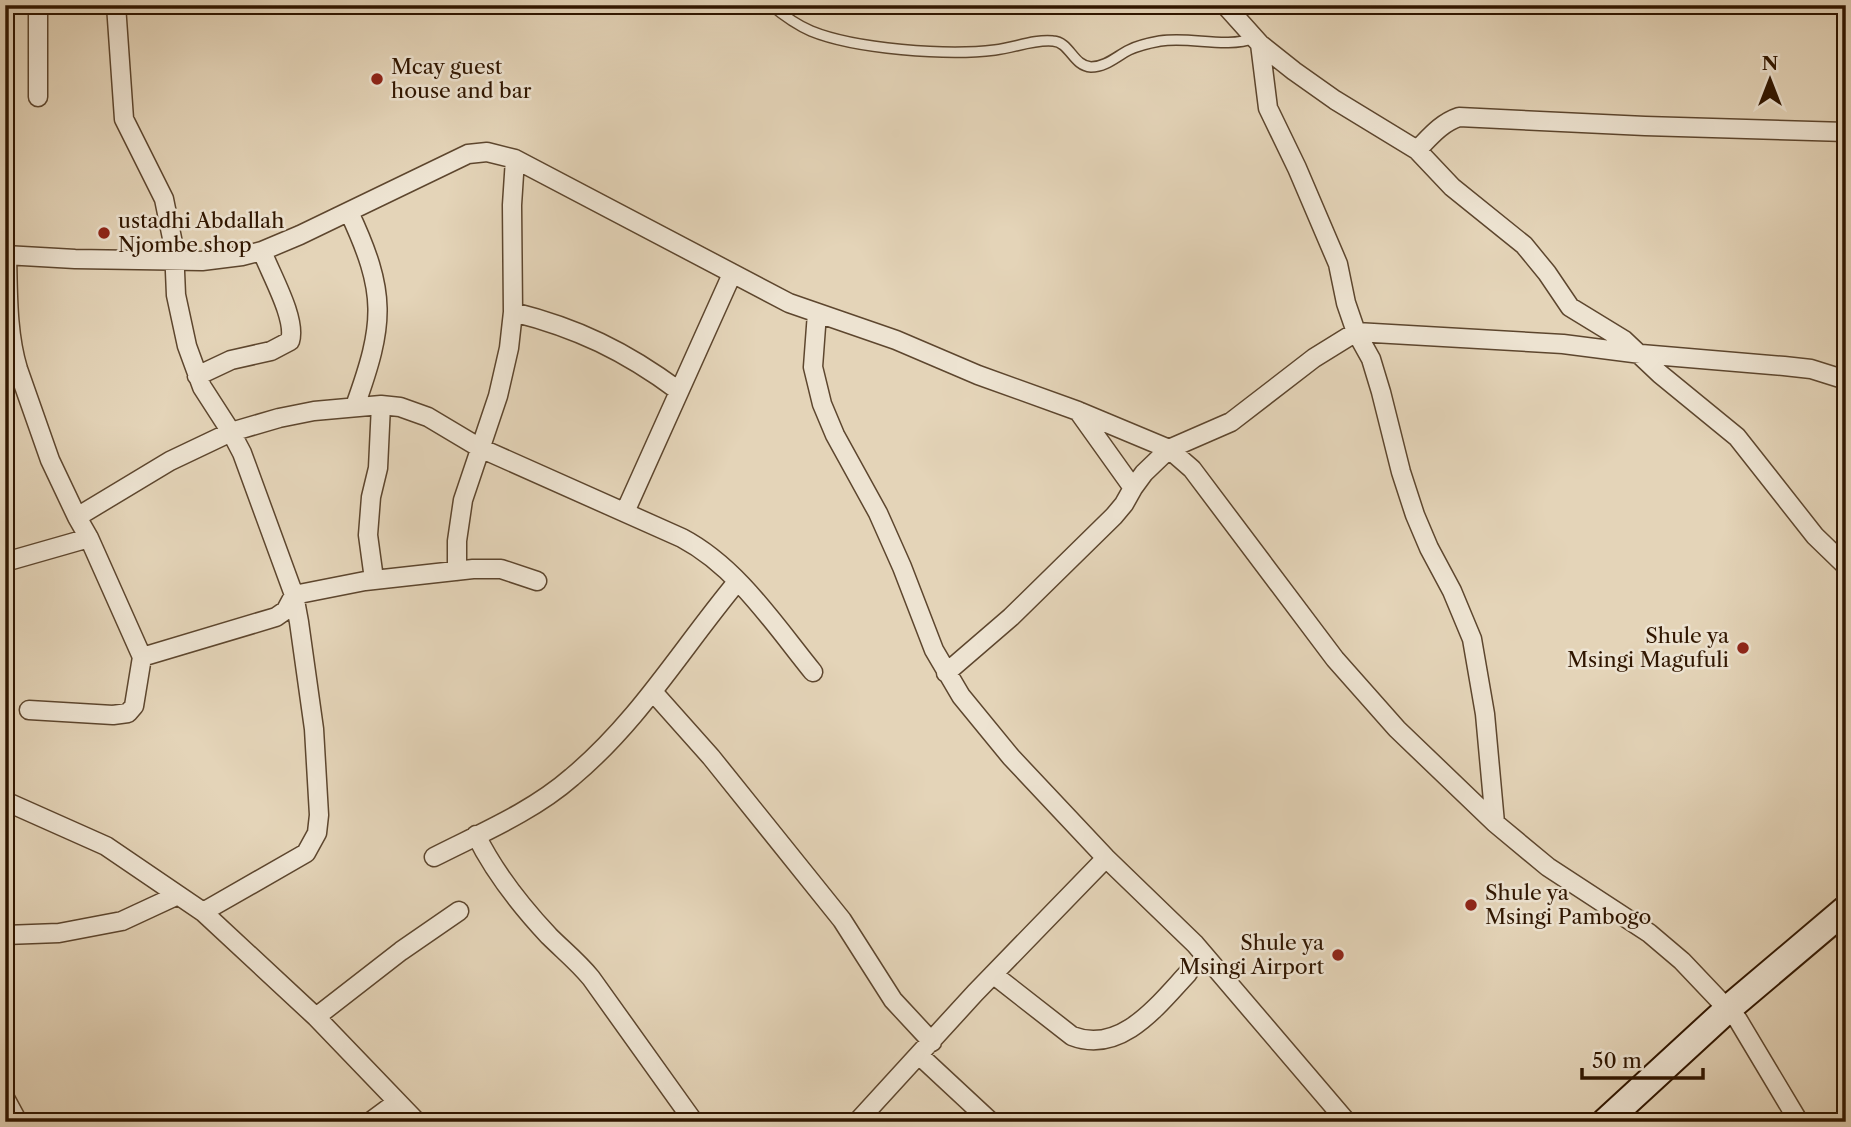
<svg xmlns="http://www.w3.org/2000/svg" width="1851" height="1127" viewBox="0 0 1851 1127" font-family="'Libre Caslon Text',serif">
<rect width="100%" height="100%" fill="#e4d4b8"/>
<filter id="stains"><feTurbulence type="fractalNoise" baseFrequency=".00286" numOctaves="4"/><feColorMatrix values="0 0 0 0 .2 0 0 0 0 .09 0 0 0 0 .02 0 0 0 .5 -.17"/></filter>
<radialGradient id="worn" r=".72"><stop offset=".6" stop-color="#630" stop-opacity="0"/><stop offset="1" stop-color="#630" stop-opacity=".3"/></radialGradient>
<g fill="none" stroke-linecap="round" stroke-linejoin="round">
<defs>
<path id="lane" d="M 771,5 C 783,15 797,25 811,31 C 855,49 947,56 995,50 C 1014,48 1034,39 1053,41 C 1070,42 1073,66 1091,67 C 1106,67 1117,56 1129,50 C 1139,45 1149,43 1160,41 C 1192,36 1224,49 1255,38"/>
<path id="street" d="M 116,5 L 124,119 L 164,199 L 174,248 L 176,295 L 187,346 L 202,387 L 231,432 L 242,453 L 294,595 L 299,622 L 314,729 L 319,815 L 317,833 L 306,853 L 203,912
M 1225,5 L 1260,44 L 1294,71 L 1335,100 L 1417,150 L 1452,187 L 1524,245 L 1547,273 L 1570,307 L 1624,340 L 1660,374 L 1737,437 L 1815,536 L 1846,566
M 1260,44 L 1268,108 L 1297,168 L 1338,264 L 1346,303 L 1356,332 L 1371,359 L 1381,392 L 1401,472 L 1415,515 L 1429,548 L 1452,591 L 1472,639 L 1485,714 L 1495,823
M 38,97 L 38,5
M 1417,150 C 1430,137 1441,123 1459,117 L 1645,126 L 1846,132
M 349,212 C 387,293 385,323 355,406
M 5,255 L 75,259 L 202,261 L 242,256 L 262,251 L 300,235 L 468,154 L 487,152 L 515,159 L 789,303 L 896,340 L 978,375 L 1078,411 L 1169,449 L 1192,469 L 1335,659 L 1397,729 L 1495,823 L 1548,867 L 1649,933 L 1682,961 L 1738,1020 L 1799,1122
M 7,255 C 8,292 7,333 18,369 L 50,460 L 77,517 L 89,538 L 142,657 L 134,706 L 128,713 L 113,715 L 29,710
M 513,312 C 577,328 625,351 679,391
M 817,313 L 813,367 L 822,404 L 835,435 L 878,513 L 902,567 L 934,650 L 961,696 L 1011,757 L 1106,858 L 1195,944 L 1347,1122
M 197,376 L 231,360 L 271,351 L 290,341 C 297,319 270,273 262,251
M 1078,411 L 1133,488
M 625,512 L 732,274
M 77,517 L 170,461 L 231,432 L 279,418 L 314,411 L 381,405 L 400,407 L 428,417 L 480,448 L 682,538 C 737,567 774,624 813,672
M 5,562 L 89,538
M 457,571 L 457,541 L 463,500 L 498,396 L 509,348 L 513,312 L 512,205 L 515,159
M 374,579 L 368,535 L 371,497 L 378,468 L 381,405
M 142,657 L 276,617 L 286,610 L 294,595 L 365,581 L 473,569 L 501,569 L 537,581
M 946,673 L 1011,617 L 1114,516 L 1124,504 L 1133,488 L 1144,473 L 1169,449 L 1231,422 L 1314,358 L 1356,332 L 1563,344 L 1641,354 L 1784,366 L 1811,369 L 1846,380
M 654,693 L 711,757 L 842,920 L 893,1000 L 932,1042
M 5,801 L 106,846 L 203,912 L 316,1017 L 417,1122
M 476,835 C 494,872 521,906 549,936 C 563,950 578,962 591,978 L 694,1122
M 434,857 C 481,833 532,812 572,777 C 639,721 682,648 737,582
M 5,935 L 59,933 L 122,921 L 178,895
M 994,975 L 1072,1036 C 1121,1055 1158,1005 1188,973
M 316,1017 L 401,951 L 459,911
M 920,1056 L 991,1122
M 5,1098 L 18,1122
M 370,1122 L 397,1102
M 857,1122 L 975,993 L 1106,858"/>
<path id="secondary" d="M 1605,1122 L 1729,1008 L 1846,909"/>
</defs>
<use href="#lane" stroke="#5d462e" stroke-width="12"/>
<use href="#street" stroke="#5d462e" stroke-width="21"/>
<use href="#secondary" stroke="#301600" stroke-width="30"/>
<use href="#lane" stroke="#ede3d1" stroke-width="9"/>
<use href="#street" stroke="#ede3d1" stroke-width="18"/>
<use href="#secondary" stroke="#ede3d1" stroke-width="26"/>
</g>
<g fill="#8f2418" stroke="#ede3d1" stroke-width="2.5">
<circle cx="377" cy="79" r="7"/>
<circle cx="104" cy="233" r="7"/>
<circle cx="1743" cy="648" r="7"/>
<circle cx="1471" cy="905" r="7"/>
<circle cx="1338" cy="955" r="7"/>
</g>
<g text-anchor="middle" stroke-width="5" stroke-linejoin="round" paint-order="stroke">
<g font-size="21" fill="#301600" stroke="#ede3d1" text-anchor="start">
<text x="391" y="74">Mcay guest<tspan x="391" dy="24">house and bar</tspan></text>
<text x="118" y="228">ustadhi Abdallah<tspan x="118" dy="24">Njombe shop</tspan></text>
<text x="1729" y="643" text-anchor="end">Shule ya<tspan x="1729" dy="24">Msingi Magufuli</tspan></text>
<text x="1485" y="900">Shule ya<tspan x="1485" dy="24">Msingi Pambogo</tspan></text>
<text x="1324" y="950" text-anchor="end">Shule ya<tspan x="1324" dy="24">Msingi Airport</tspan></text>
</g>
</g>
<rect width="1851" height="1127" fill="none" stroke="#e4d4b8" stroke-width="28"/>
<rect x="7" y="7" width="1837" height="1113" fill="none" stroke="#301600" stroke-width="3.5"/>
<rect x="14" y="14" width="1823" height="1099" fill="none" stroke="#301600" stroke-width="2"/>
<g transform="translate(1770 80)" stroke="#ede3d1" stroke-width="5" paint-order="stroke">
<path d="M0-5L12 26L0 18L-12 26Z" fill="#301600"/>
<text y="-10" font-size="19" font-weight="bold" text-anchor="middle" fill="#301600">N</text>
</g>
<path d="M1582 1068v10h121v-10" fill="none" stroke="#301600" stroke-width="3.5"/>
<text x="1592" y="1068" font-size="21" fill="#301600" stroke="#ede3d1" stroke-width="5" paint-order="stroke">50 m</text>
<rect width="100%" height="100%" filter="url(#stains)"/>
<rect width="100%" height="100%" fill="url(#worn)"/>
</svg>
